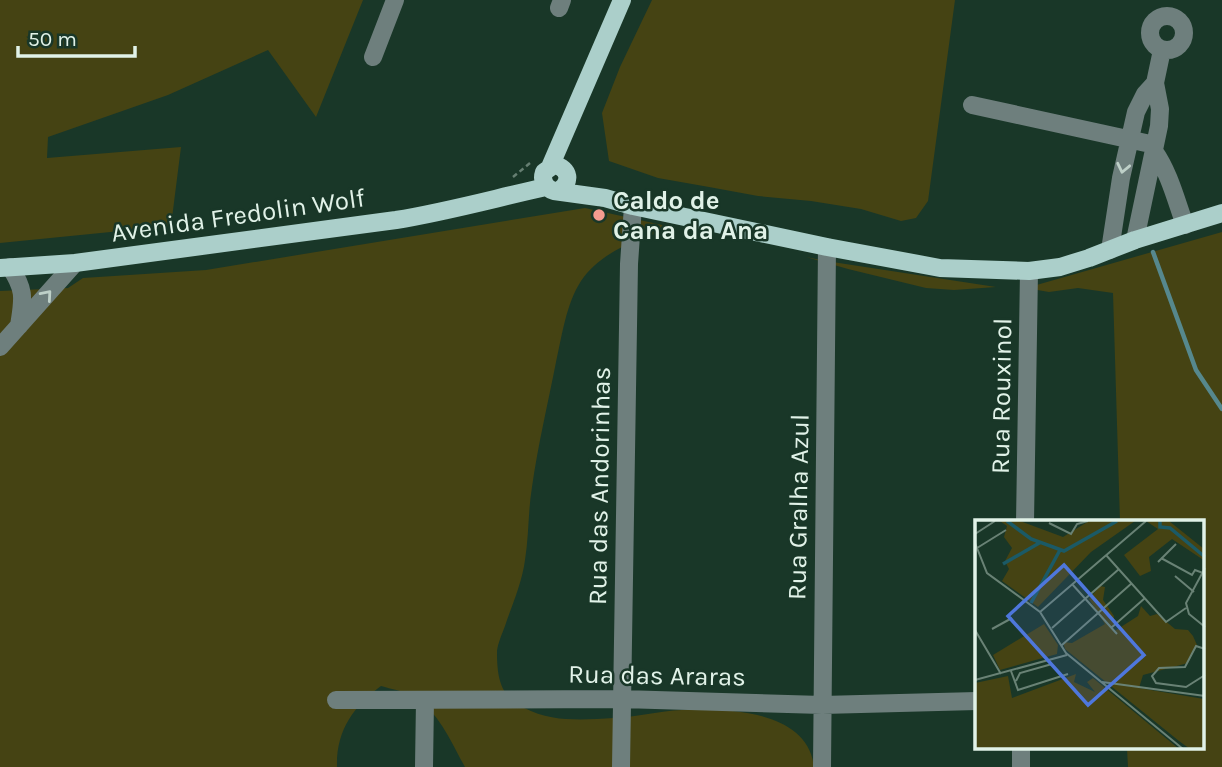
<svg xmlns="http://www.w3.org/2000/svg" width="1222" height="767" viewBox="0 0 1222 767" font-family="Karla,sans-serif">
<rect width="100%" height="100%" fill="#193728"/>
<path fill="#454313" d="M 0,0 L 363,0 L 316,117 L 268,50 L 168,95 L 48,137 L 47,158 L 181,147 L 171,226 L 0,243 Z
M 652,0 L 955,0 L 928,201 L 916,218 L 901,221 L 861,209 L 811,201 L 758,196 L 709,187 L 658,178 L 609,161 L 602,113 L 620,67 Z
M 585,208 L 676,228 C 642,237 602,250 581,281 C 566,304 562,336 556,362 C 548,403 538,445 532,487 C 528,511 529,536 525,560 C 522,583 512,605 505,626 C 502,634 498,643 497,651 C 497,668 498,689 512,700 C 527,712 548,718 566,719 C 582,720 598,719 614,718 C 637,717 659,711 682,710 C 726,708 808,710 814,767 L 465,767 C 451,742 439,712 413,696 C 404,691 391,689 381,686 C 353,707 336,731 337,767 L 0,767 L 0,291 L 68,288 L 83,278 L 206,270 Z
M 1222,232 L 1222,767 L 1128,767 L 1127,748 L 1203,748 L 1203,522 L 1120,522 L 1113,293 L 1078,288 L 1049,292 L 1026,288 Z
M 806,257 L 826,261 L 996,287 L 954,290 L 926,288 L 848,269 Z"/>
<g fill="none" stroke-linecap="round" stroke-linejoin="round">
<path stroke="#56888d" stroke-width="4.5" d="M 1153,252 L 1196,370 L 1222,409"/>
<path stroke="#667f72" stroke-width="2.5" stroke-dasharray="5 3.5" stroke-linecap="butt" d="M 513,177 L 530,163"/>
<path stroke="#6e7f7d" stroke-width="18" d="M 559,8 L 562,0
M1150 33a17 17 0 1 1 34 0a17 17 0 1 1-34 0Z
M 373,57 L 395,0
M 972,105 L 1155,145
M 1154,151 C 1169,172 1176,200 1185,225
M 1135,240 L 1159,126 L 1160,109 L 1155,83 L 1162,50
M 1110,250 L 1121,178 L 1136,112 L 1145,94 L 1155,83
M 10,267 C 26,291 23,299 19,326
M 0,347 L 75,263
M 1025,522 L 1029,271
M 336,700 L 622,699 L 822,705 L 977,701
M 424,767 L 425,700
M 621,767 L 629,264 L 633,206
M 822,767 L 827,247
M 1021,767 L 1021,748"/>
<path stroke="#abcfca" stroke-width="18" d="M 550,167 L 622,0
M 544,172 C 541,181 545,188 554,191 L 605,198 L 633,206 L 827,247 L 940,268 L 1029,271 L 1060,267 L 1089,258 L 1135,240 L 1222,213
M 544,172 L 554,165 C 570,168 572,183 558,191
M 0,268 L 75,263 L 396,220 C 446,212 496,198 546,187"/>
</g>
<defs><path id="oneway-chevron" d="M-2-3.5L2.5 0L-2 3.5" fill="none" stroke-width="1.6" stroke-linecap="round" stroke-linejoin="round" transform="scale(1.75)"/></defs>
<g stroke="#bed0c8">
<use href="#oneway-chevron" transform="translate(1123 168) rotate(102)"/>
<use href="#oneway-chevron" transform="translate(47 295) rotate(-49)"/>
</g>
<circle fill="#f59c90" stroke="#193728" stroke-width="2.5" cx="599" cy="215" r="7"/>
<g text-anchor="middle" stroke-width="5" stroke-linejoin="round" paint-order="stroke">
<g font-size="26" font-weight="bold" fill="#e1f2e8" stroke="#193728" text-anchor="start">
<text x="613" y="209">Caldo de<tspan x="613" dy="30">Cana da Ana</tspan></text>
</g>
<g font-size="26" fill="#e1f2e8" stroke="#193728">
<text transform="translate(238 215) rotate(-8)" y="9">Avenida Fredolin Wolf</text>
<text transform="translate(1001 396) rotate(-89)" y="9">Rua Rouxinol</text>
<text transform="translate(599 486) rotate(-89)" y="9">Rua das Andorinhas</text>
<text transform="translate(798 507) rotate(-89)" y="9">Rua Gralha Azul</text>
<text transform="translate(657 675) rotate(1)" y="9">Rua das Araras</text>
</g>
</g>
<g transform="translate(975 520)">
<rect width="229" height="229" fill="#193728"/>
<path d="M 25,1 L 45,1 L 88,17 L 114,1 L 160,1 L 116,32 L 63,87 L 27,61 L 34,49 L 30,41 L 37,28 L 29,17 L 32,6 ZM 171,1 L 194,1 L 229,29 L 230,41 L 197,19 L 174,37 L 176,51 L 165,56 L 149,35 L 183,9 ZM 125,66 L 130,67 L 128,80 L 139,96 L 138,112 L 163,96 L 166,86 L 175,96 L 182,94 L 200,109 L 213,110 L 218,116 L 222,125 L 213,143 L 168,155 L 164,168 L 229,179 L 229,229 L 215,229 L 204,221 L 90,129 L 88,122 L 97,123 L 130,104 L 114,79 ZM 69,104 L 83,125 L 82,134 L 25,150 L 18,135 ZM 101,154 L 99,162 L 120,172 L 112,162 L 118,158 L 204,229 L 0,229 L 0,163 L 33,156 L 37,178 Z" fill="#454313"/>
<path fill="none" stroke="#1b5a66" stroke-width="3.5" d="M 32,1 L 56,19 L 89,31 L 142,1M 185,1 L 185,7 L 195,8 L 230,37M 28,44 L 66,22M 56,83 L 85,30"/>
<path fill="none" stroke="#698275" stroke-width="2" d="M 74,3 L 96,14 L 102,4 L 113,1M 0,14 L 20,1M 0,23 L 12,53 L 65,92 L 91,133 L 208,229M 2,28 L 31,10M 131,35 L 191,102 L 211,88M 186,38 L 217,55 L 220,50 L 228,53M 183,42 L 201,24M 230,48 L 211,83 L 214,94 L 230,107M 200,56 L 219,72M 97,64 L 142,114M 65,92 L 171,1M 77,108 L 144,49M 136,108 L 170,78M 17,109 L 37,98M 0,110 L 26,154M 87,125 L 157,63M 230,129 L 221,126 L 210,147 L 184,148 L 177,156 L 181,163 L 211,167 L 230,155M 36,151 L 43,170 L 93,154M 0,160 L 92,135M 41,161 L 45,153 L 77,144M 127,162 L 230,176"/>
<path fill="#4e77dc" fill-opacity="0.15" stroke="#4e77dc" stroke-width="3.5" d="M 89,45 L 169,135 L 113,185 L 33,96 Z"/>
<rect width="229" height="229" fill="none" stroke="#e1f2e8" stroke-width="3.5"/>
</g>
<path d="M18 46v10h117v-10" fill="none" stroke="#e1f2e8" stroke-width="3.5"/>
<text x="28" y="46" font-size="21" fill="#e1f2e8" stroke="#193728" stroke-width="5" paint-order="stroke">50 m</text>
</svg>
